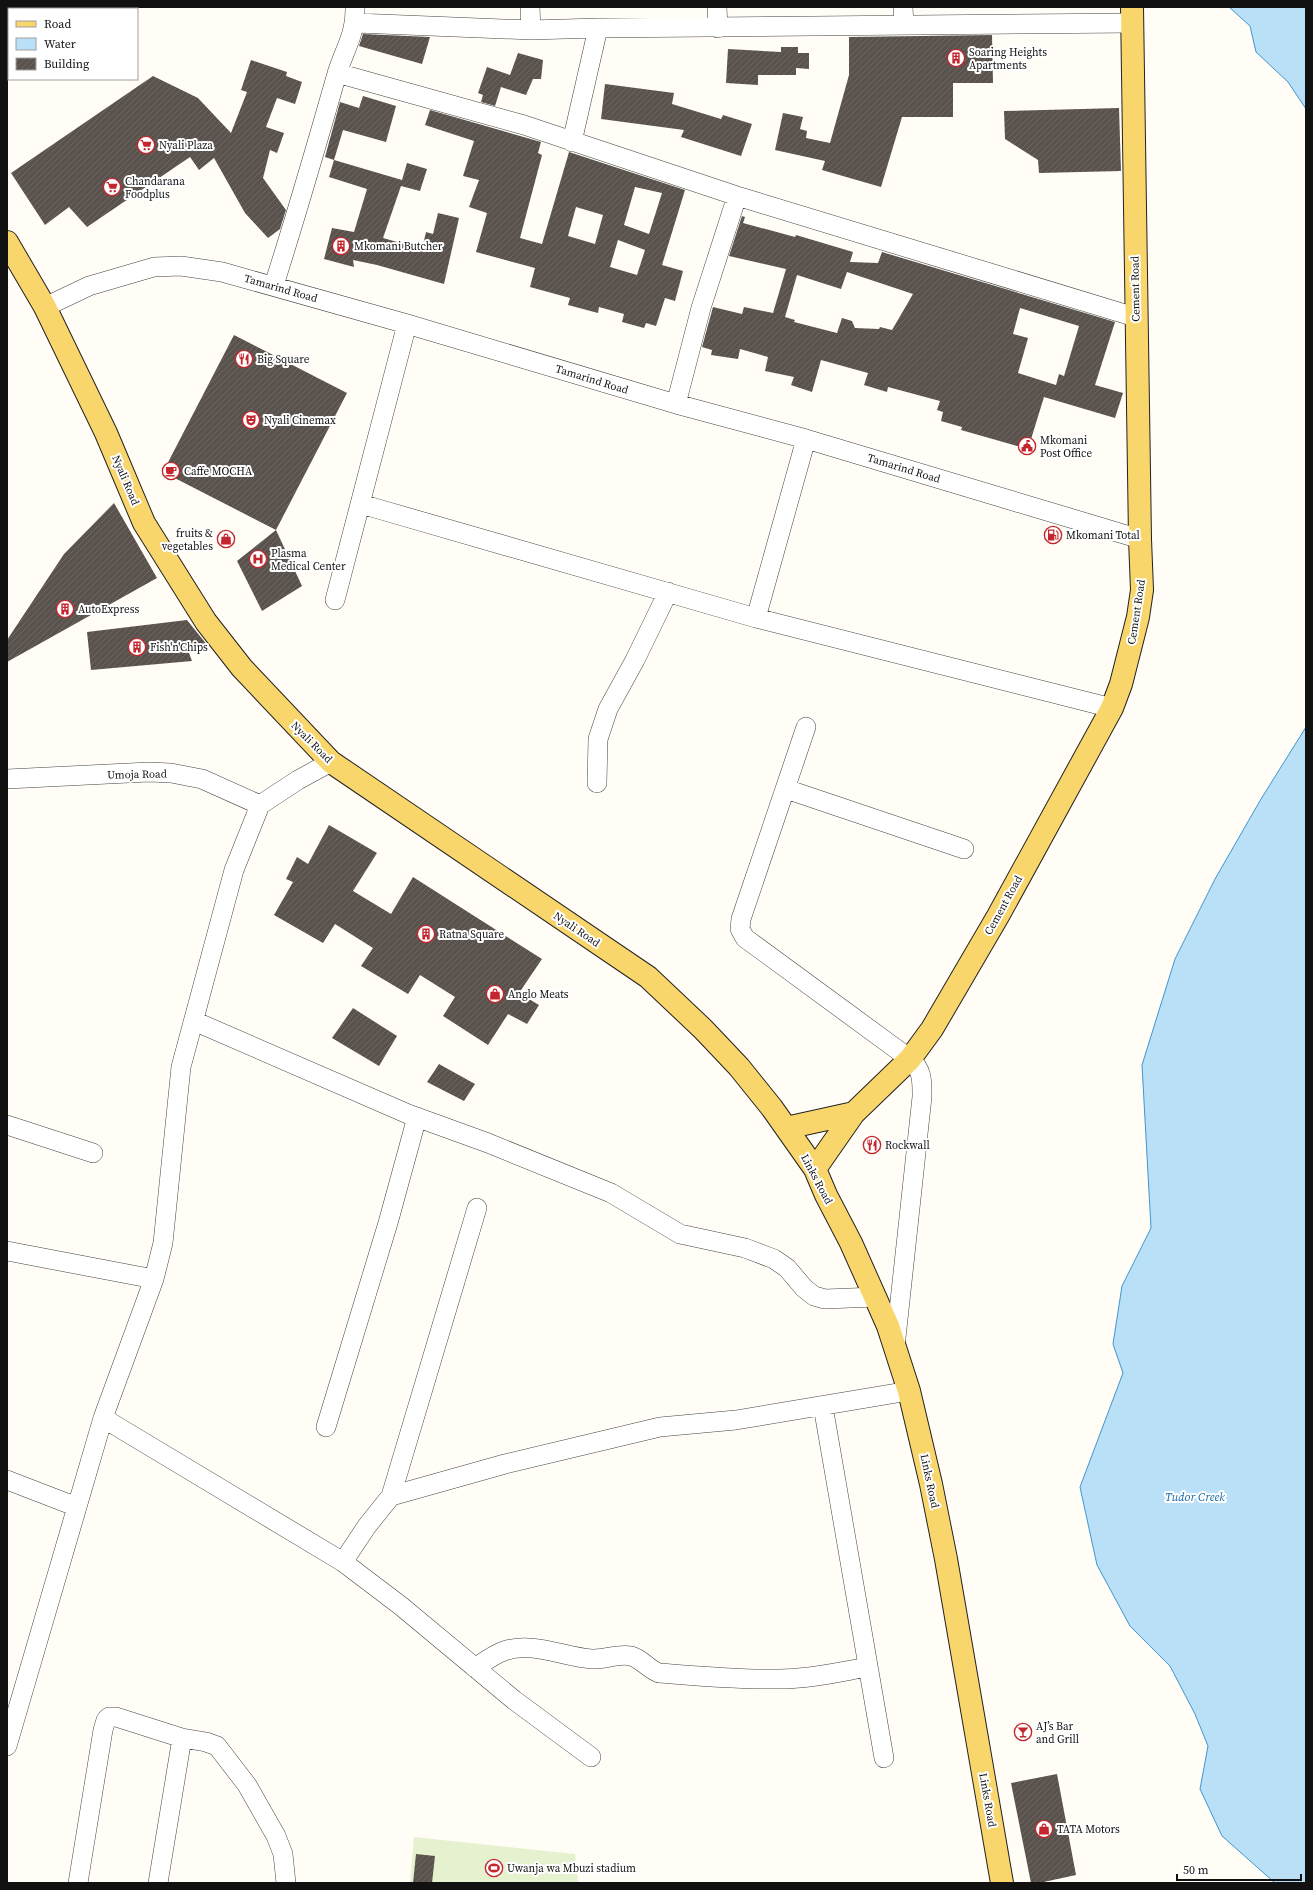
<svg xmlns="http://www.w3.org/2000/svg" width="1313" height="1890" viewBox="0 0 1313 1890" font-family="'Source Serif 4',serif">
<defs>
<pattern id="building-hatch" width="6" height="6" patternUnits="userSpaceOnUse"><rect width="6" height="6" fill="#5a524d"/><path d="M-1 1l2-2M0 6l6-6M5 7l2-2" fill="none" stroke="#6d6662"/></pattern>
</defs>
<rect width="100%" height="100%" fill="#fffdf5"/>
<path fill="#e6f2cf" d="M 414,1837 L 575,1854 L 578,1883 L 410,1883 Z"/>
<path fill="#b9e0f7" stroke="#3f96cf" d="M 1229,7 L 1306,7 L 1306,109 L 1288,82 L 1256,52 L 1250,26 Z
M 1306,727 L 1306,1883 L 1275,1883 L 1222,1836 L 1200,1789 L 1208,1746 L 1195,1714 L 1170,1666 L 1130,1626 L 1097,1565 L 1080,1487 L 1123,1373 L 1113,1344 L 1122,1286 L 1151,1228 L 1142,1065 L 1175,959 L 1215,879 L 1261,799 Z"/>
<path fill="url(#building-hatch)" fill-rule="evenodd" d="M 363,34 L 430,37 L 422,64 L 359,46 Z
M 992,35 L 993,83 L 953,83 L 953,117 L 902,117 L 881,187 L 822,170 L 825,161 L 775,150 L 783,113 L 803,117 L 800,129 L 807,131 L 806,138 L 830,143 L 849,75 L 849,37 Z
M 781,47 L 798,47 L 798,53 L 809,53 L 809,69 L 796,68 L 796,75 L 758,75 L 758,85 L 726,83 L 728,49 L 781,52 Z
M 518,53 L 543,60 L 541,79 L 533,79 L 526,95 L 501,87 L 495,106 L 481,102 L 483,95 L 478,93 L 487,67 L 510,75 Z
M 251,60 L 287,72 L 286,76 L 302,82 L 295,104 L 277,98 L 266,127 L 284,133 L 277,153 L 270,150 L 263,178 L 286,210 L 280,229 L 268,238 L 245,213 L 214,158 L 199,170 L 190,157 L 87,227 L 69,207 L 45,225 L 11,173 L 153,76 L 198,98 L 231,133 L 247,92 L 241,90 Z
M 605,84 L 674,93 L 672,104 L 721,119 L 723,115 L 752,124 L 741,156 L 681,137 L 684,130 L 601,119 Z
M 363,96 L 396,106 L 386,142 L 343,130 L 334,160 L 325,157 L 340,102 L 359,108 Z
M 1119,108 L 1121,171 L 1039,173 L 1038,160 L 1005,139 L 1004,111 Z
M 430,110 L 541,142 L 538,153 L 542,155 L 520,238 L 542,244 L 569,152 L 685,190 L 662,265 L 683,271 L 675,301 L 665,298 L 656,326 L 646,323 L 644,328 L 622,322 L 624,314 L 599,307 L 598,313 L 568,305 L 570,298 L 530,287 L 535,268 L 476,252 L 487,213 L 469,207 L 479,180 L 463,176 L 474,141 L 425,125 ZM 635,187 L 662,193 L 649,234 L 624,225 ZM 576,207 L 603,215 L 595,244 L 568,236 ZM 618,240 L 645,250 L 637,275 L 610,267 Z
M 334,160 L 402,180 L 407,163 L 427,169 L 420,191 L 401,186 L 383,238 L 422,249 L 426,232 L 433,234 L 438,213 L 459,218 L 444,284 L 377,265 L 353,260 L 354,267 L 324,259 L 332,228 L 354,232 L 367,189 L 329,177 Z
M 742,216 L 745,217 L 743,223 L 795,237 L 796,235 L 853,252 L 850,262 L 878,263 L 882,252 L 1115,322 L 1095,385 L 1123,393 L 1115,418 L 1044,397 L 1028,449 L 961,430 L 962,427 L 941,421 L 943,412 L 937,410 L 940,401 L 888,387 L 887,392 L 864,385 L 868,373 L 821,360 L 812,392 L 791,385 L 794,377 L 765,371 L 768,357 L 740,349 L 738,359 L 711,355 L 712,350 L 702,347 L 713,307 L 742,314 L 744,307 L 773,313 L 786,269 L 729,256 ZM 847,272 L 913,294 L 892,330 L 880,327 L 879,329 L 855,328 L 852,321 L 842,318 L 837,333 L 794,322 L 795,320 L 785,317 L 797,275 L 841,289 ZM 1020,308 L 1079,326 L 1064,376 L 1059,374 L 1056,385 L 1018,373 L 1028,338 L 1013,334 Z
M 234,335 L 347,393 L 276,530 L 163,472 Z
M 114,503 L 157,578 L 7,662 L 7,640 L 64,554 Z
M 276,530 L 302,586 L 262,611 L 237,561 Z
M 187,620 L 208,646 L 189,653 L 192,661 L 91,670 L 87,632 Z
M 329,825 L 377,853 L 353,891 L 391,914 L 413,877 L 542,959 L 519,993 L 539,1005 L 527,1024 L 508,1014 L 488,1045 L 443,1016 L 455,997 L 420,975 L 408,994 L 361,966 L 373,948 L 335,924 L 323,943 L 274,915 L 293,882 L 286,879 L 297,857 L 308,864 Z
M 353,1008 L 397,1036 L 379,1066 L 332,1038 Z
M 439,1064 L 475,1084 L 464,1101 L 427,1082 Z
M 1057,1774 L 1076,1875 L 1039,1883 L 1031,1883 L 1011,1783 Z
M 416,1854 L 435,1856 L 432,1883 L 413,1883 Z"/>
<g fill="none" stroke-linecap="round" stroke-linejoin="round">
<defs>
<path id="minor" d="M 530,7 L 531,30
M 717,7 L 718,28
M 903,7 L 904,25
M 356,23 L 531,30 L 598,28 L 1132,23
M 337,73 L 524,125 L 737,196 L 1135,317
M 572,142 L 598,28
M 274,285 C 296,216 316,147 336,77 C 343,51 356,36 355,7
M 45,307 L 89,286 L 154,267 L 181,266 L 222,272 L 407,324 L 676,404 L 806,439 L 1140,539
M 676,404 L 701,308 L 737,196
M 361,504 L 756,618 L 1112,708
M 335,600 L 407,324
M 756,618 L 806,439
M 806,727 L 741,919 L 740,929 L 745,938 L 910,1059 C 923,1070 922,1082 922,1097 L 895,1347
M 7,779 L 149,772 L 171,773 L 202,779 L 260,805
M 597,783 L 598,739 L 608,709 L 635,660 L 668,592
M 786,789 L 964,849
M 194,1021 L 408,1114 L 488,1143 L 611,1193 L 680,1234 L 745,1248 L 774,1259 L 787,1268 L 804,1288 L 814,1296 L 825,1299 L 876,1297
M 7,1125 L 93,1153
M 7,1251 L 154,1279
M 823,1406 L 884,1758
M 103,1418 L 343,1562 L 401,1606 L 514,1700 L 591,1757
M 326,1427 L 388,1223 L 417,1117
M 7,1480 L 77,1507
M 391,1496 L 477,1208
M 343,1562 L 367,1526 L 391,1496 L 505,1464 L 660,1427 L 736,1420 L 909,1391
M 475,1668 C 484,1662 493,1655 504,1651 C 533,1641 563,1657 592,1659 C 605,1660 618,1653 631,1656 C 642,1659 648,1669 659,1673 C 699,1676 740,1680 780,1679 C 809,1679 839,1672 868,1667
M 7,1746 L 103,1418 L 154,1279 L 163,1243 L 181,1067 L 234,870 L 260,805 L 298,780 L 331,762
M 78,1883 L 103,1730 L 106,1720 L 109,1717 L 116,1717 L 182,1738 L 206,1742 L 217,1746 L 247,1785 L 276,1836 L 283,1854 L 286,1883
M 158,1883 L 182,1738"/>
<path id="major" d="M 7,242 L 45,307 L 106,433 L 144,523 L 206,622 L 242,668 L 331,762 L 648,977 L 703,1029 L 739,1067 L 772,1108 L 815,1169 L 826,1195 L 851,1243 L 888,1326 L 909,1391 L 931,1484 L 946,1559 L 1002,1883
M 786,1128 L 854,1113
M 815,1169 L 854,1113 L 910,1059 L 932,1029 L 998,916 L 1112,708 L 1121,684 L 1138,617 L 1142,590 L 1140,539 L 1132,7"/>
</defs>
<use href="#minor" stroke="#444" stroke-width="20"/>
<use href="#major" stroke="#222" stroke-width="24"/>
<use href="#minor" stroke="#fff" stroke-width="19"/>
<use href="#major" stroke="#f9d66b" stroke-width="22"/>
</g>
<defs>
<symbol id="building-ring" viewBox="-11 -11 22 22"><circle r="9.5" fill="#fff" stroke="#c4262e" stroke-width="1.5"/><path d="M-4-6H4V6H1V3H-1V6H-4ZM-2.5-4.3h1.7v1.8h-1.7ZM.8-4.3h1.7v1.8H.8ZM-2.5-1h1.7V.8h-1.7ZM.8-1h1.7V.8H.8Z" fill="#c4262e"/></symbol>
<symbol id="supermarket-ring" viewBox="-11 -11 22 22"><circle r="9.5" fill="#fff" stroke="#c4262e" stroke-width="1.5"/><path d="M-6-5.5h2.5l.6 2H6L4.5 2H-2.5L-4.4-4H-6ZM-1.5 3.2a1.3 1.3 0 1 0 .1 0ZM3 3.2a1.3 1.3 0 1 0 .1 0Z" fill="#c4262e"/></symbol>
<symbol id="restaurant-ring" viewBox="-11 -11 22 22"><circle r="9.5" fill="#fff" stroke="#c4262e" stroke-width="1.5"/><path d="M-5-6h1v4h1v-4h1v4h1v-4h1v5L-1.5 .5V6h-2V.5L-5-1ZM5-6V6H3V1.5H1.5Q1.5-4 5-6Z" fill="#c4262e"/></symbol>
<symbol id="theatre-ring" viewBox="-11 -11 22 22"><circle r="9.5" fill="#fff" stroke="#c4262e" stroke-width="1.5"/><path d="M-5-5.5Q0-4 5-5.5V0Q5 5 0 6Q-5 5-5 0ZM-3.3-2.5H-1v1.5H-3.3ZM1-2.5H3.3v1.5H1ZM-2.8 1Q0 5.5 2.8 1Z" fill="#c4262e"/></symbol>
<symbol id="civic-ring" viewBox="-11 -11 22 22"><circle r="9.5" fill="#fff" stroke="#c4262e" stroke-width="1.5"/><path d="M-.6-6.5H3V-4.5H.6V-3L4-1V1h2V6H-6V1h2V-1L-.6-3ZM-1.2 2.5V6h2.4V2.5Z" fill="#c4262e"/></symbol>
<symbol id="cafe-ring" viewBox="-11 -11 22 22"><circle r="9.5" fill="#fff" stroke="#c4262e" stroke-width="1.5"/><path d="M-5.5-4.5H6V0H3Q3 3.5 0 3.5H-2.5Q-5.5 3.5-5.5 0ZM3-3.2v2h1.7v-2ZM-6 4.5H4V6H-6Z" fill="#c4262e"/></symbol>
<symbol id="fuel-ring" viewBox="-11 -11 22 22"><circle r="9.5" fill="#fff" stroke="#c4262e" stroke-width="1.5"/><path d="M-5.5-6h7V0h2V4h1.3V-2.5L3-4.5l.8-.8L6-3V5H2.5V1h-1V6h-7ZM-4.2-4.7v3.2H.2V-4.7Z" fill="#c4262e"/></symbol>
<symbol id="shop-ring" viewBox="-11 -11 22 22"><circle r="9.5" fill="#fff" stroke="#c4262e" stroke-width="1.5"/><path d="M-5-2.5h2.3a2.7 3.5 0 0 1 5.4 0H5L5.5 6h-11ZM-1.5-2.5h3a1.5 2.3 0 0 0-3 0Z" fill="#c4262e"/></symbol>
<symbol id="hospital-ring" viewBox="-11 -11 22 22"><circle r="9.5" fill="#fff" stroke="#c4262e" stroke-width="1.5"/><path d="M-5-5h3v3.5h4V-5h3V5h-3V1.5h-4V5h-3Z" fill="#c4262e"/></symbol>
<symbol id="bar-ring" viewBox="-11 -11 22 22"><circle r="9.5" fill="#fff" stroke="#c4262e" stroke-width="1.5"/><path d="M-6-5H6L.8 .8V4.5H3.5V6h-7V4.5H-.8V.8Z" fill="#c4262e"/></symbol>
<symbol id="stadium-ring" viewBox="-11 -11 22 22"><circle r="9.5" fill="#fff" stroke="#c4262e" stroke-width="1.5"/><path d="M0-5a6.5 5 0 1 0 0 10a6.5 5 0 1 0 0-10ZM-3.5-1.8h7v3.6h-7Z" fill="#c4262e"/></symbol>
</defs>
<g fill-rule="evenodd">
<use href="#building-ring" x="946" y="48" width="20" height="20"/>
<use href="#supermarket-ring" x="136" y="135" width="20" height="20"/>
<use href="#supermarket-ring" x="102" y="177" width="20" height="20"/>
<use href="#building-ring" x="331" y="236" width="20" height="20"/>
<use href="#restaurant-ring" x="234" y="349" width="20" height="20"/>
<use href="#theatre-ring" x="241" y="410" width="20" height="20"/>
<use href="#civic-ring" x="1017" y="436" width="20" height="20"/>
<use href="#cafe-ring" x="161" y="461" width="20" height="20"/>
<use href="#fuel-ring" x="1043" y="525" width="20" height="20"/>
<use href="#shop-ring" x="216" y="529" width="20" height="20"/>
<use href="#hospital-ring" x="248" y="549" width="20" height="20"/>
<use href="#building-ring" x="55" y="599" width="20" height="20"/>
<use href="#building-ring" x="127" y="637" width="20" height="20"/>
<use href="#building-ring" x="416" y="924" width="20" height="20"/>
<use href="#shop-ring" x="485" y="984" width="20" height="20"/>
<use href="#restaurant-ring" x="862" y="1135" width="20" height="20"/>
<use href="#bar-ring" x="1013" y="1722" width="20" height="20"/>
<use href="#shop-ring" x="1034" y="1819" width="20" height="20"/>
<use href="#stadium-ring" x="484" y="1858" width="20" height="20"/>
</g>
<g text-anchor="middle" stroke-width="4" stroke-linejoin="round" paint-order="stroke">
<g font-size="11" fill="#111" stroke="#fff" text-anchor="start">
<text x="969" y="56">Soaring Heights<tspan x="969" dy="13">Apartments</tspan></text>
<text x="159" y="149">Nyali Plaza</text>
<text x="125" y="185">Chandarana<tspan x="125" dy="13">Foodplus</tspan></text>
<text x="354" y="250">Mkomani Butcher</text>
<text x="257" y="363">Big Square</text>
<text x="264" y="424">Nyali Cinemax</text>
<text x="1040" y="444">Mkomani<tspan x="1040" dy="13">Post Office</tspan></text>
<text x="184" y="475">Caffe MOCHA</text>
<text x="213" y="537" text-anchor="end">fruits &amp;<tspan x="213" dy="13">vegetables</tspan></text>
<text x="1066" y="539">Mkomani Total</text>
<text x="271" y="557">Plasma<tspan x="271" dy="13">Medical Center</tspan></text>
<text x="78" y="613">AutoExpress</text>
<text x="150" y="651">Fish'n'Chips</text>
<text x="439" y="938">Ratna Square</text>
<text x="508" y="998">Anglo Meats</text>
<text x="885" y="1149">Rockwall</text>
<text x="1036" y="1730">AJ’s Bar<tspan x="1036" dy="13">and Grill</tspan></text>
<text x="1057" y="1833">TATA Motors</text>
<text x="507" y="1872">Uwanja wa Mbuzi stadium</text>
</g>
<g font-size="11" fill="#111" stroke="#fff">
<text transform="translate(281 288) rotate(16)" y="4">Tamarind Road</text>
<text transform="translate(1135 289) rotate(-91)" y="4">Cement Road</text>
<text transform="translate(592 379) rotate(17)" y="4">Tamarind Road</text>
<text transform="translate(904 468) rotate(17)" y="4">Tamarind Road</text>
<text transform="translate(126 480) rotate(67)" y="4">Nyali Road</text>
<text transform="translate(1136 612) rotate(-81)" y="4">Cement Road</text>
<text transform="translate(312 742) rotate(45)" y="4">Nyali Road</text>
<text transform="translate(137 774) rotate(-1)" y="4">Umoja Road</text>
<text transform="translate(1003 905) rotate(-61)" y="4">Cement Road</text>
<text transform="translate(577 929) rotate(34)" y="4">Nyali Road</text>
<text transform="translate(817 1179) rotate(62)" y="4">Links Road</text>
<text transform="translate(930 1481) rotate(78)" y="4">Links Road</text>
<text transform="translate(988 1800) rotate(80)" y="4">Links Road</text>
</g>
<g font-size="12" font-style="italic" fill="#1768a6" stroke="#fff">
<text x="1195" y="1501">Tudor Creek</text>
</g>
</g>
<rect width="1313" height="1890" fill="none" stroke="#111111" stroke-width="16"/>
<rect x="8" y="8" width="130" height="72" fill="#ffffff" stroke="#a0a0a0"/>
<rect x="16" y="21" width="20" height="6" fill="#f9d66b" stroke="#a0a0a0"/>
<text x="44" y="28" font-size="12" fill="#111111">Road</text>
<rect x="16" y="38" width="20" height="12" fill="#b9e0f7" stroke="#a0a0a0"/>
<text x="44" y="48" font-size="12" fill="#111111">Water</text>
<rect x="16" y="58" width="20" height="12" fill="url(#building-hatch)" stroke="#a0a0a0"/>
<text x="44" y="68" font-size="12" fill="#111111">Building</text>
<path d="M1177 1874v6h124v-6" fill="none" stroke="#111111" stroke-width="2"/>
<text x="1183" y="1874" font-size="12" fill="#111111" stroke="#ffffff" stroke-width="3" paint-order="stroke">50 m</text>
</svg>
